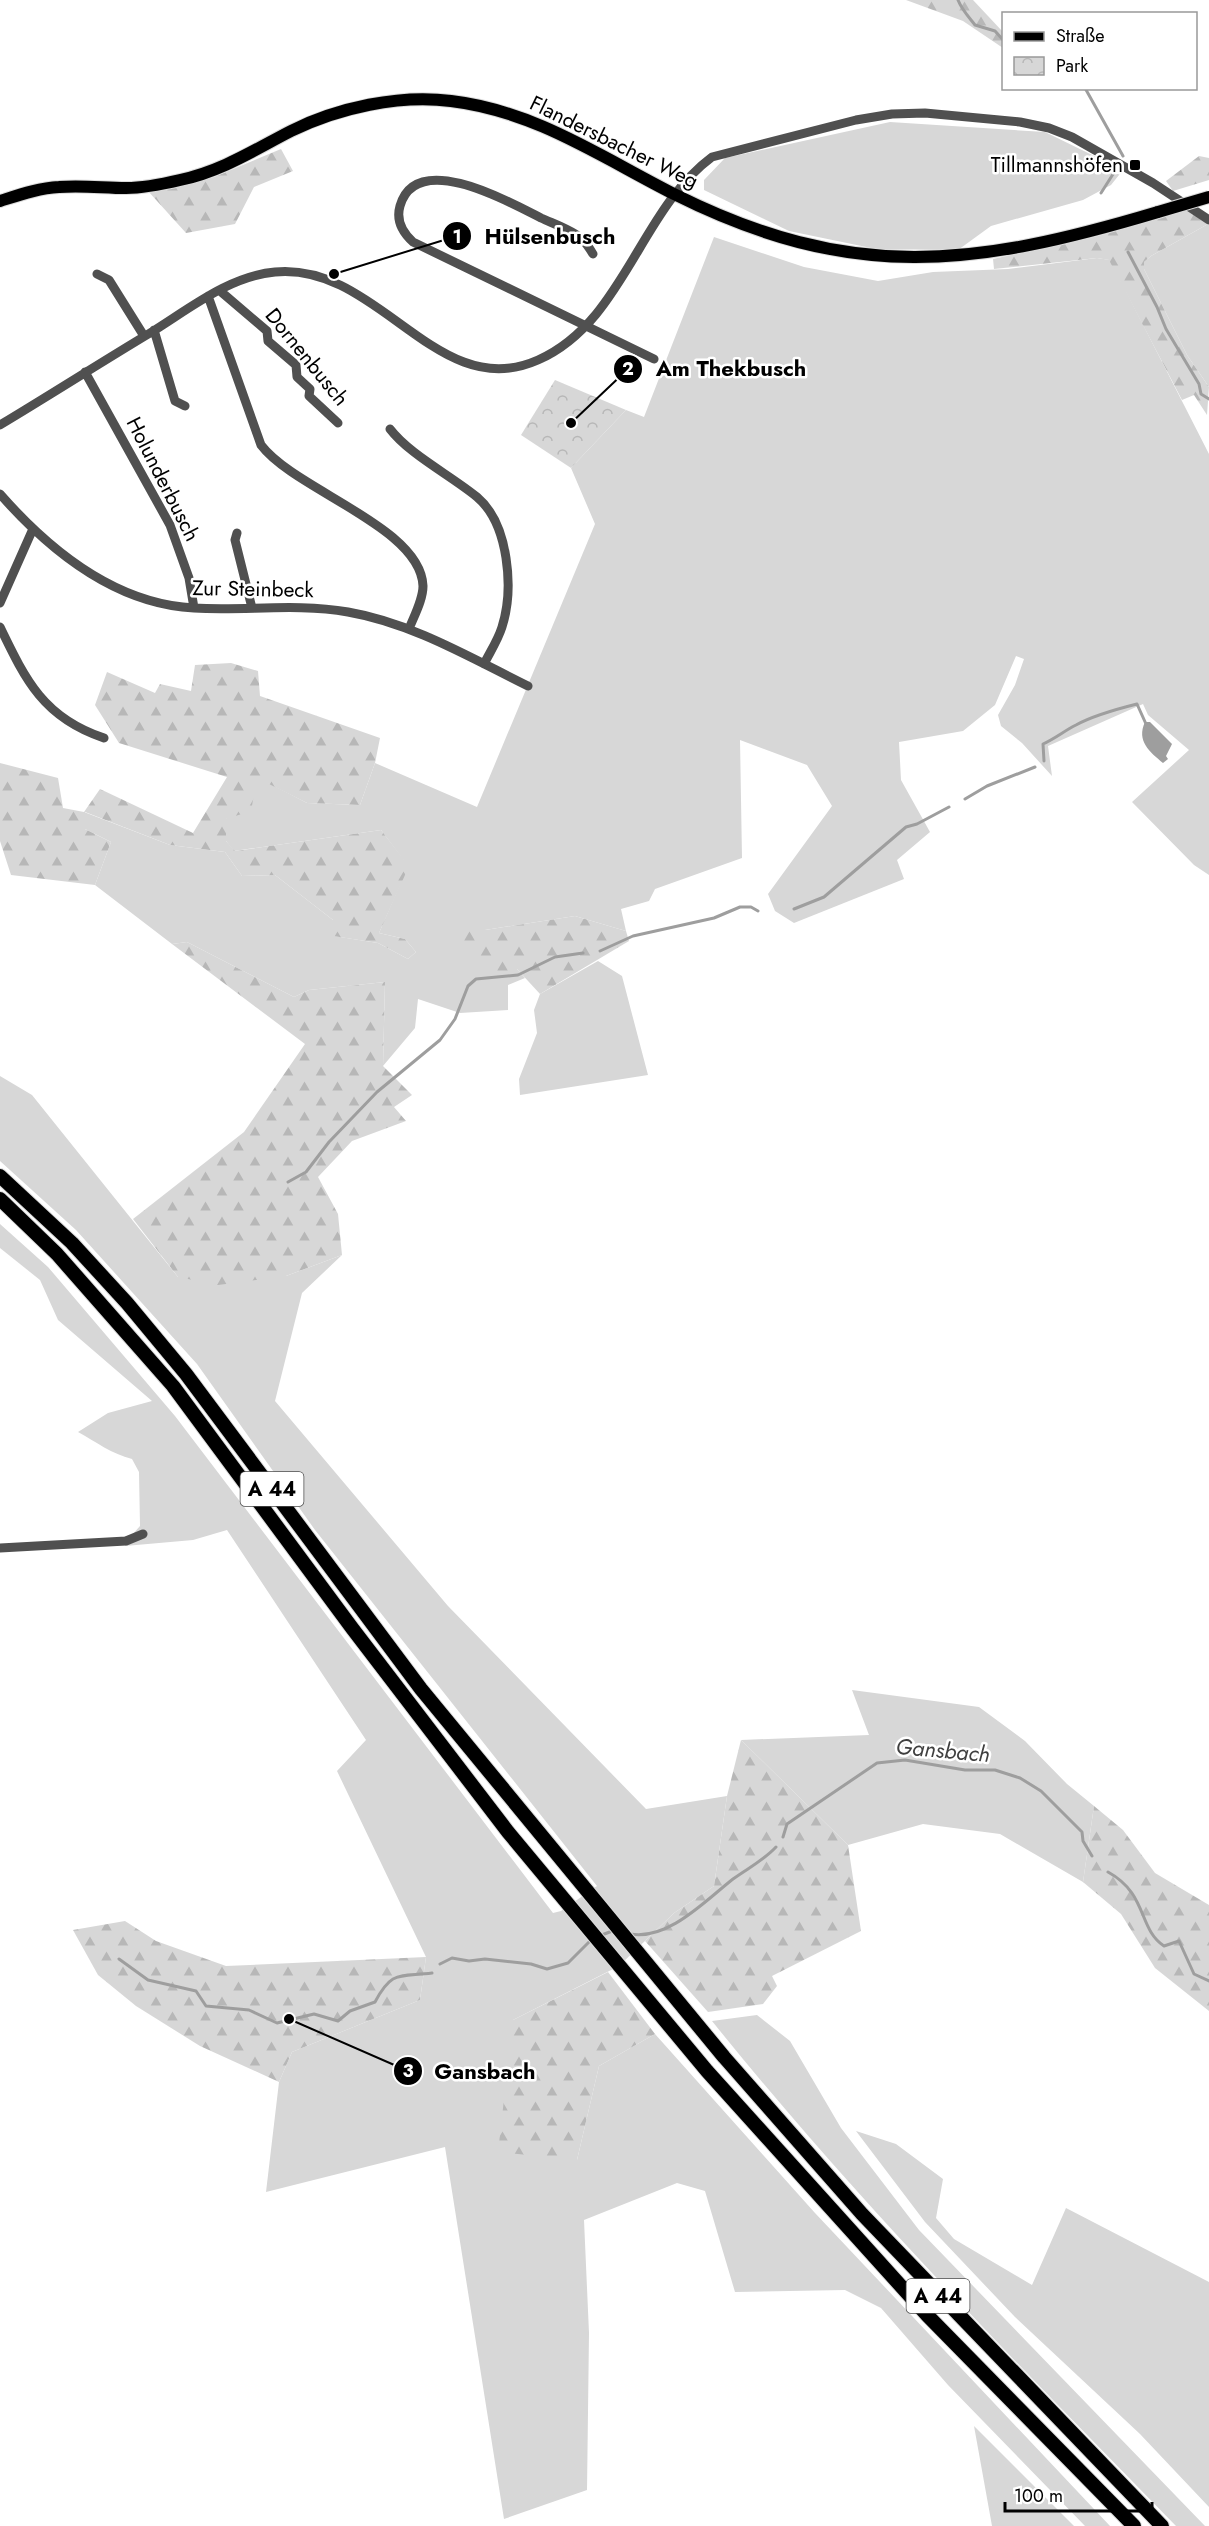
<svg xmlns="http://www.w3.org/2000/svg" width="1209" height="2526" viewBox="0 0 1209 2526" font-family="Jost,sans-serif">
<defs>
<pattern id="forest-firs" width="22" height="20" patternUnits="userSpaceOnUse" patternTransform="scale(1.5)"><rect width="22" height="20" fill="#d7d7d7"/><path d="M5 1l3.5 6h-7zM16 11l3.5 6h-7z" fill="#b7b7b7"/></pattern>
<pattern id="park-crowns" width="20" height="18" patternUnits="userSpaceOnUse" patternTransform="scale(1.5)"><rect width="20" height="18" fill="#d7d7d7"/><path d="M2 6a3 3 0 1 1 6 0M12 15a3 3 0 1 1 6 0" fill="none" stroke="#b7b7b7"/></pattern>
</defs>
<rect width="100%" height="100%" fill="#fff"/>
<path fill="#d7d7d7" d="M 890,122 L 1045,132 L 1123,170 L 1111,185 L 1083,200 L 991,226 L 958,250 L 876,249 L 789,231 L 704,190 L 704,180 L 725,158 Z
M 1208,224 L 1209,225 L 1209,387 L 1187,355 L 1144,269 L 1144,262 L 1151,256 Z
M 714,237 L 804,267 L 878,281 L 933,272 L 1008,269 L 1097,258 L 1110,260 L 1209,454 L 1209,875 L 1194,865 L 1132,802 L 1189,750 L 1148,715 L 1143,704 L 1048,746 L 1052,776 L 1022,743 L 1001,726 L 998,715 L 1015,685 L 1024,659 L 1016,656 L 995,705 L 963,731 L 899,742 L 901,780 L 930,832 L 897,860 L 904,879 L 794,923 L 775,911 L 768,894 L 832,806 L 807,765 L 740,740 L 742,858 L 655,889 L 649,901 L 621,909 L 626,931 L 575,916 L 485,930 L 451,930 L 517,969 L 525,978 L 508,985 L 508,1010 L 460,1013 L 418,999 L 415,1028 L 383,1066 L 385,982 L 309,990 L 294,997 L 187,942 L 172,944 L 95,885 L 111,842 L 85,829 L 84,812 L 170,845 L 225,852 L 242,876 L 275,875 L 333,920 L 334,936 L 378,943 L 408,959 L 416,952 L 405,939 L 379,933 L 408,866 L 381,830 L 234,851 L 226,841 L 226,819 L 257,777 L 307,803 L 360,805 L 375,763 L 477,807 L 595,524 L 571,468 L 626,410 L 644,417 Z
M 598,961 L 622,976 L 648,1075 L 520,1095 L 519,1079 L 537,1033 L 534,1010 L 540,994 Z
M 0,1076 L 32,1095 L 178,1277 L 286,1276 L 342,1255 L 302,1293 L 275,1401 L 448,1606 L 646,1809 L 727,1796 L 714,1886 L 674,1913 L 619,1966 L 513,2020 L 577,2160 L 599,2066 L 655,2034 L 815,2213 L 1110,2526 L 1085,2526 L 948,2385 L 881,2308 L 845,2290 L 735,2292 L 705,2191 L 677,2183 L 584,2220 L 589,2333 L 587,2490 L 504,2519 L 445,2147 L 266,2192 L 279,2082 L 292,2052 L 420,2000 L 426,1957 L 337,1771 L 366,1740 L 227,1530 L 193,1540 L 125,1546 L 123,1537 L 132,1535 L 140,1526 L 139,1472 L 132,1459 C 112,1454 96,1442 78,1432 L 108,1413 L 152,1401 L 58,1320 L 40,1280 L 0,1248 L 0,1224 L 48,1267 L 175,1416 L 553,1913 L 561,1911 L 597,1886 L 315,1530 L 197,1364 L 76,1230 L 0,1161 Z
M 852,1690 L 979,1707 L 1025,1741 L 1067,1784 L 1094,1806 L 1083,1882 L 1000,1834 L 923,1824 L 848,1845 L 741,1740 L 869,1735 Z
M 757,2015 L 790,2041 L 841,2128 L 919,2230 L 1205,2526 L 1176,2526 C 1016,2363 855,2199 712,2021 Z
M 856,2131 L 896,2144 L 943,2179 L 936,2218 L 954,2239 L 1032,2285 L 1066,2208 L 1209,2282 L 1209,2507 L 1140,2434 L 1015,2317 L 925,2222 Z
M 974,2426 L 1074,2526 L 992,2526 Z"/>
<path fill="url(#forest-firs)" d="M 906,0 L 973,0 L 1003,32 L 1003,48 L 963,21 Z
M 281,149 L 293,171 L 254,187 L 235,224 L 186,233 L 148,191 L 214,177 Z
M 1199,156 L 1209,158 L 1209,180 L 1173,191 L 1166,181 Z
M 1187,210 L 1208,224 L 1151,256 L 1144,262 L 1144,269 L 1187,355 L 1209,387 L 1207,415 L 1194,395 L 1182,400 L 1109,260 L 1097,258 L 994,269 L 993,259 L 1098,236 Z
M 231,663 L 258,671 L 260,696 L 380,738 L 375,763 L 360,805 L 307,803 L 257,778 L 251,811 L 226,819 L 226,841 L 235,851 L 381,830 L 409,866 L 379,933 L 405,939 L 416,952 L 408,959 L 378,943 L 333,936 L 333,920 L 275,875 L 242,876 L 225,852 L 170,845 L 85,812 L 85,829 L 111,842 L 95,885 L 11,875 L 0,841 L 0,763 L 58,778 L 63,808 L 84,812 L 100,789 L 193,833 L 227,777 L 119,743 L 95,705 L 107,672 L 155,693 L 160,684 L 191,691 L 195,665 Z
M 575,916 L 626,931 L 629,941 L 540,994 L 517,969 L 499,975 L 450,930 L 485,930 Z
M 187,942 L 294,997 L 309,990 L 385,982 L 383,1066 L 412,1095 L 394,1107 L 406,1121 L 352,1141 L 318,1177 L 338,1214 L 342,1255 L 286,1276 L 218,1285 L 178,1277 L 133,1219 L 244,1132 L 305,1044 L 172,944 Z
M 741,1740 L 848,1845 L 861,1931 L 772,1976 L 777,1986 L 763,2004 L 708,2012 L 645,1941 L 674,1913 L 714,1886 L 727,1796 Z
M 1094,1806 L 1123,1830 L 1155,1873 L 1209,1905 L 1209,2011 L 1155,1968 L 1121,1914 L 1083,1882 Z
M 125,1921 L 156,1941 L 226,1966 L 426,1957 L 420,2000 L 292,2052 L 279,2082 L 200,2046 L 136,2006 L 98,1975 L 73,1930 Z
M 608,1972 L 655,2034 L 599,2066 L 577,2160 L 498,2152 L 513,2020 Z"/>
<path fill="url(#park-crowns)" d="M 555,380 L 626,410 L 571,468 L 521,435 Z"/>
<path fill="#9e9e9e" d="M 1145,722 L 1150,722 L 1172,744 L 1166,756 L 1168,759 L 1163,763 C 1150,752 1136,741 1145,722 Z"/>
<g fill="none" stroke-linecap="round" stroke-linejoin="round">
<path stroke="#9e9e9e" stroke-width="3" d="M 958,0 C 962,10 968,16 975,25 L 995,31 L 1004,41
M 1085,88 L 1123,156
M 1101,193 L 1115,171
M 1128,252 L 1157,307 L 1166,329 L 1199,384 L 1201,394 L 1209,399
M 1044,761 L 1043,744 C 1056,738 1064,731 1076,725 C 1094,715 1117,709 1137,704 L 1146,724
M 965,799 L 987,786 L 1035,767
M 794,909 L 824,897 L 906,827 L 917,824 L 949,807
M 600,951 L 633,936 L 714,918 L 740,907 L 751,907 L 758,911
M 288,1182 L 306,1172 L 329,1142 L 377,1092 L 440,1040 L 455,1019 L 468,986 L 476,979 L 518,975 L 555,957 L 583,953
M 783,1837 L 787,1824 L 877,1763 L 905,1760 L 965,1770 L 995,1770 L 1020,1778 L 1041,1791 L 1082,1832 L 1083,1841 L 1092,1856
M 1108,1872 C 1148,1894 1138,1929 1164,1946 L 1179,1941 L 1194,1974 L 1209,1981
M 630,1934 C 668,1941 706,1900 733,1879 C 748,1868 763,1861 776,1847
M 599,1936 L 615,1930
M 119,1959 L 148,1980 L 196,1991 L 206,2006 L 249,2010 L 277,2023 L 314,2014 L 338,2021 L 350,2011 L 375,2002 C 392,1970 399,1977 432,1973
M 440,1964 L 452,1958 L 469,1961 L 485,1959 L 531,1964 L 547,1969 L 568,1963 L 592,1939"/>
<defs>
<path id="major" d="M 0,201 C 19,195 39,188 59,187 C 82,185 104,188 126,188 C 144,188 163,184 180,180 C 222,171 254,150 291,131 C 337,108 400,94 451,101 C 535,111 601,157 674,194 C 852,283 974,267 1158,212"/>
<path id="highway" d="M 0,1176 L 72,1243 L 127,1303 L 186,1374 L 421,1689 L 724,2057 L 862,2214 L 1162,2526
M 0,1199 L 57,1254 L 173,1386 L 352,1628 L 508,1832 L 707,2071 L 927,2315 L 1134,2526"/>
</defs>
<use href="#major" stroke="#dbdbdb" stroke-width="14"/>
<use href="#highway" stroke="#dbdbdb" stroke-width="16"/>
<path stroke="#505050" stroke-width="9" d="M 593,254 C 590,249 586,243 582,239 C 572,230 554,224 541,218 C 510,202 416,149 400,206 C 396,220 402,232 413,242 L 654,359
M 97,274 L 109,280 L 144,336
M 219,290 L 267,331 L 268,341 L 296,365 L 297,377 L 310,389 L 309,396 L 338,423
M 208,296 L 261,445 C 295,490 421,527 423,586 C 423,600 414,616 409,629
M 154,330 L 175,401 L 185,406
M 85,372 L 170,525 L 189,578 L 194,608
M 0,425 C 50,395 100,363 150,333 C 189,309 229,276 275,272 C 379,262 437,405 538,360 C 624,322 639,211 712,157 L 856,120 L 892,114 L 925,113 L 1020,122 L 1049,128 L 1072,137 L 1153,183 L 1209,220
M 390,429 C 409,454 450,475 477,497 C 509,524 514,589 502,627 C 498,640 490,652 484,664
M 0,494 C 50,551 115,604 194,608 C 245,611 297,603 348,612 C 412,623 471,658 528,686
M 237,533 L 235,540 L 252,608
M 0,603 L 32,531
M 0,627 C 26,681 44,718 104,738
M 0,1548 L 126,1541 L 143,1534"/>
<use href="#major" stroke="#000" stroke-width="12"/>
<use href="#highway" stroke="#000" stroke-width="14"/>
<defs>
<path id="major-bridge" d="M 1158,212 L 1209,197"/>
</defs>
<use href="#major-bridge" stroke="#dbdbdb" stroke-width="14" stroke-linecap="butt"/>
<use href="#major-bridge" stroke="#000" stroke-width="12"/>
</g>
<rect fill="#000" stroke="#fff" stroke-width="2" x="1129" y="159" width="12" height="12" rx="3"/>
<g text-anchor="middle" stroke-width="5" stroke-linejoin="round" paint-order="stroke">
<g fill="#fff" stroke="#4c4c4c" stroke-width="1.5">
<rect x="240.5" y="1472" width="63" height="34" rx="4.5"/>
<rect x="906.5" y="2279" width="63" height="34" rx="4.5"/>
</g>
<g font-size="20" font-weight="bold" fill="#000">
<text x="272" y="1496">A 44</text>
<text x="938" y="2303">A 44</text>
</g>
<g font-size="21" fill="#000" stroke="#fff">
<text transform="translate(614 142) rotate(26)" y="7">Flandersbacher Weg</text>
<text transform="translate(307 357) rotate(51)" y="7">Dornenbusch</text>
<text transform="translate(163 479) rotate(63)" y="7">Holunderbusch</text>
<text transform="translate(253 589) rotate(1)" y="7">Zur Steinbeck</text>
</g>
<g font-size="21" fill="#000" stroke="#fff" text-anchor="end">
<text x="1123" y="172">Tillmannshöfen</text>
</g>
<g font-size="22" font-style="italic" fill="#3f3f3f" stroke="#fff">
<text transform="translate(943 1750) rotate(5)" y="8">Gansbach</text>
</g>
</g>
<path fill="none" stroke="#000" stroke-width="2" d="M334 274L457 236M571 423L628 369M289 2019L408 2071"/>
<g fill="#000" stroke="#fff" stroke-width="2">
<circle cx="334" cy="274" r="6"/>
<circle cx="571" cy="423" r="6"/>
<circle cx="289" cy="2019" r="6"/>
<circle cx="457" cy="236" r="15"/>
<circle cx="628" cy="369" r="15"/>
<circle cx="408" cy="2071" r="15"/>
</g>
<g font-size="18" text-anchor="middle" font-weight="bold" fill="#fff">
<text x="457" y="243">1</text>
<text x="628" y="375">2</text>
<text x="408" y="2077">3</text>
</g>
<g font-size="22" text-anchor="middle" font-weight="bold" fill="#000" stroke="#fff" stroke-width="5" stroke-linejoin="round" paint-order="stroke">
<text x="550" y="244">Hülsenbusch</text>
<text x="731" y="376">Am Thekbusch</text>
<text x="485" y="2079">Gansbach</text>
</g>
<rect x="1002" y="12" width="195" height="78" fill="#ffffff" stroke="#999999" stroke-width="1.5"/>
<rect x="1014" y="32" width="30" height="9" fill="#000000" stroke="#999999" stroke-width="1.5"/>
<text x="1056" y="42" font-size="18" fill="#000000">Straße</text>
<rect x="1014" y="57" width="30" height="18" fill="url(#park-crowns)" stroke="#999999" stroke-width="1.5"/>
<text x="1056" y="72" font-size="18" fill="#000000">Park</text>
<path d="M1005 2502v9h147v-9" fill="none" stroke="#000000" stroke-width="3"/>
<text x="1014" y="2502" font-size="18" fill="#000000" stroke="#ffffff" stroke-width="4.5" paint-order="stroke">100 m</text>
</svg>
